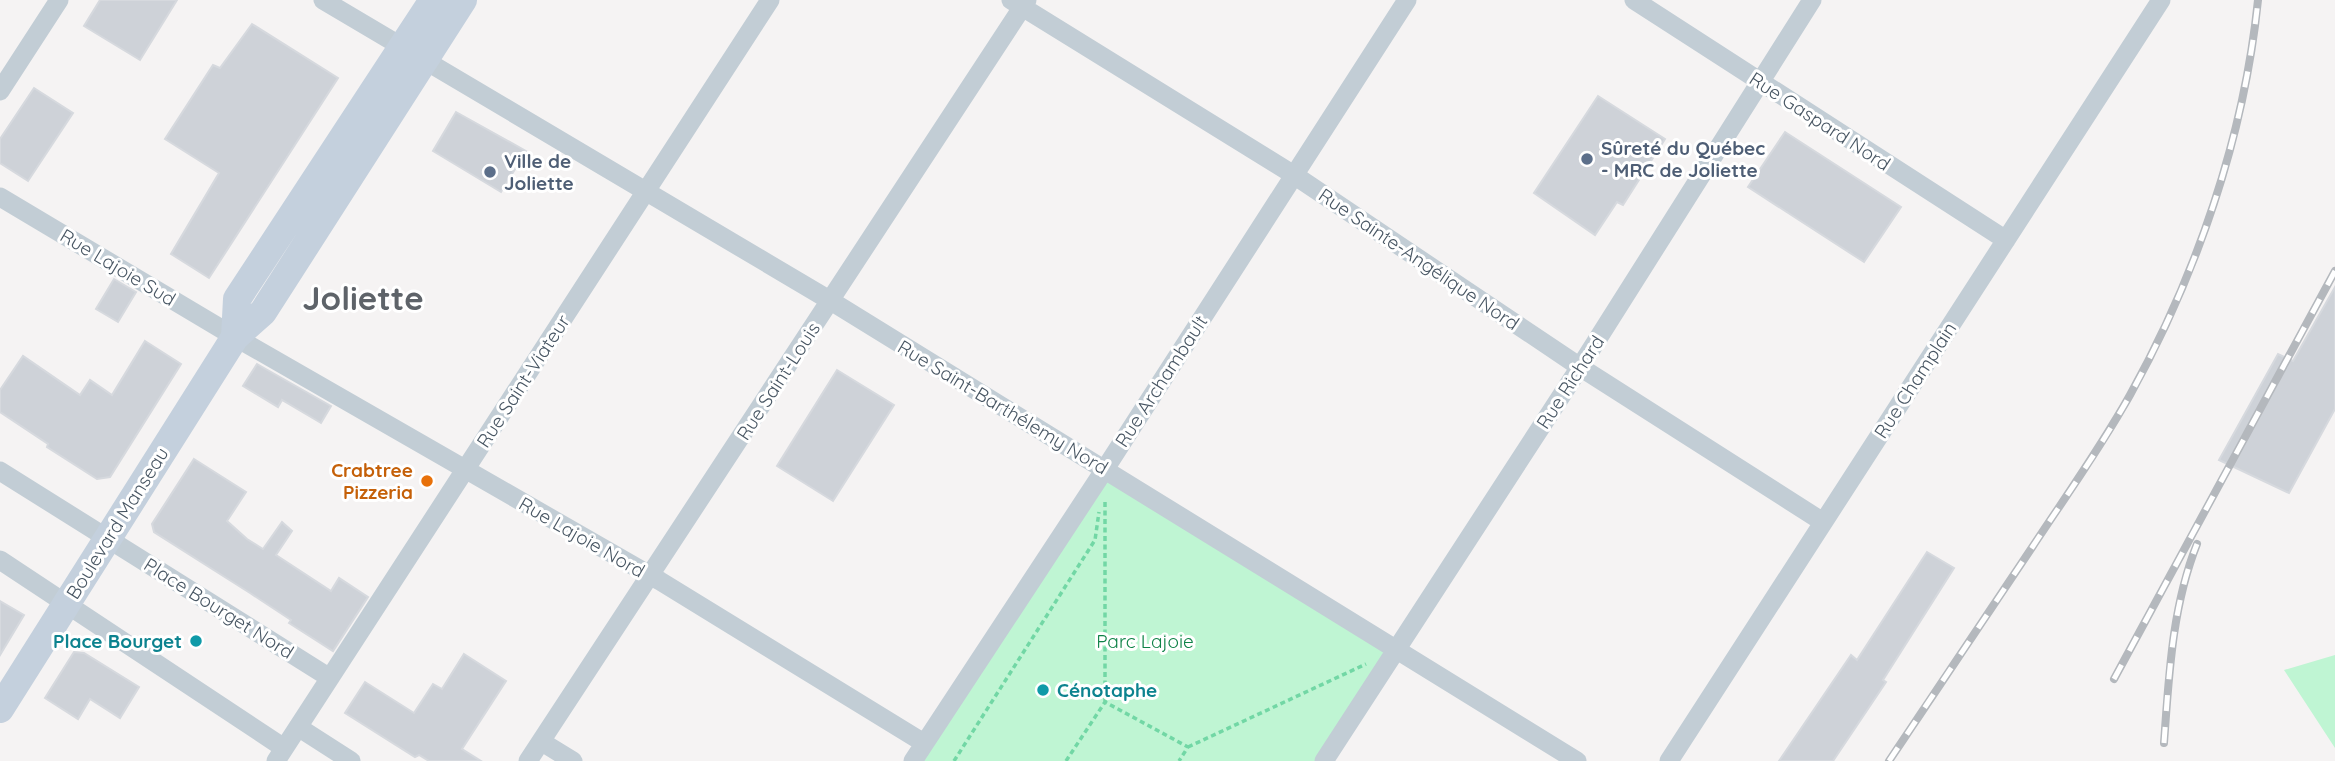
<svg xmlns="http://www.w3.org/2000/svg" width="2335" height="761" viewBox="0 0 2335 761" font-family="Quicksand,sans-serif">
<rect width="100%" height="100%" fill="#f5f3f3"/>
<path fill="#bff5d3" d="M 1105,469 L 1396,650 L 1325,761 L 905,761 Z
M 2335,655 L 2335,748 L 2284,670 Z"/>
<path fill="#ced2d8" stroke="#d6d9de" stroke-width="2" d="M 100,0 L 177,0 L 140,60 L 84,26 Z
M 252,24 L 338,78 L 209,278 L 171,254 L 219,173 L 165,139 L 213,65 L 220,68 Z
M 34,88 L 73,113 L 28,181 L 0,163 L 0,139 Z
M 1598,96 L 1665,139 L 1623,205 L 1617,202 L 1595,235 L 1534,193 Z
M 456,112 L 526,151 L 501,192 L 433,151 Z
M 1785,132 L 1901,207 L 1864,262 L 1748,187 Z
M 114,279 L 136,292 L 118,322 L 96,309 Z
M 2335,287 L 2335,409 L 2289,493 L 2219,460 L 2278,354 L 2293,361 Z
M 145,341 L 181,364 L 110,477 L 97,479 L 47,447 L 48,444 L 0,412 L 0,390 L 23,356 L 80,395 L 90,380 L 112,395 Z
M 257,364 L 331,406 L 321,423 L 282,400 L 278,407 L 243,386 Z
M 837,370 L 894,405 L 833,501 L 777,466 Z
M 194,459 L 246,492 L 227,521 L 247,539 L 263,549 L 282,522 L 292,531 L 276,555 L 331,591 L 339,578 L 368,597 L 333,651 L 289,623 L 291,620 L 250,593 L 154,532 L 152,524 Z
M 1927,552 L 1954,568 L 1883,680 L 1886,682 L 1833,761 L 1779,761 L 1851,655 L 1857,660 Z
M 0,601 L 24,615 L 0,655 Z
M 74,652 L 84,653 L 139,687 L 120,718 L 90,699 L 78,719 L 45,698 Z
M 464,654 L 506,681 L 462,749 L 481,761 L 429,761 L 419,755 L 415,757 L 345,713 L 365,682 L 414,713 L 433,684 L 442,689 Z"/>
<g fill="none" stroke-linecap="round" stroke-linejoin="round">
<path stroke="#72d7a5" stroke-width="3.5" stroke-dasharray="5 3.5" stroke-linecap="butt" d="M 1105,502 L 1105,702
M 1188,747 L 1366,664
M 954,761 L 1095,540 L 1099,512
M 1066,761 L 1105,702 L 1188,747 L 1179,761"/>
<path stroke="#c2cdd5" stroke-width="19" d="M 323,0 L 831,301 L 1577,761
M 1011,0 L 1294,175 L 1580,367 L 1823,522
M 1634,0 L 2006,240
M 0,91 L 59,0
M 0,197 L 235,337 L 660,581 L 924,743
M 0,471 L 330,678
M 0,560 L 284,748
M 298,727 L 351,761
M 542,742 L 573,761
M 276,761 L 770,0
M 528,761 L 1027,0
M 913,761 L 1105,469 L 1407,0
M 1324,761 L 1580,367 L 1812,0
M 1669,761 L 2161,0"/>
<path stroke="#c4d0dd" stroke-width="28" d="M 235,337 L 237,299 L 433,0
M 0,709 L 235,337 L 263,312 L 463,0"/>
<defs>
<path id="rail" d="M 2114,679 L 2335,271
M 2164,743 C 2169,675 2172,607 2197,544
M 1889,761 C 1937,689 1985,618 2033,546 C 2066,496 2101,447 2130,395 C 2197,274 2244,137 2258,0"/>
</defs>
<use href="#rail" stroke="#b4b8bd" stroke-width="8"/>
<use href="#rail" stroke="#fff" stroke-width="5" stroke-dasharray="16" stroke-linecap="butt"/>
</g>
<g fill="#5c6f8a" stroke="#fff" stroke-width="2.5">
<circle cx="1587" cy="159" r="7"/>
<circle cx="490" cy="172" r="7"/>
</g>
<circle fill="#e8710a" stroke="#fff" stroke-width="2.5" cx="427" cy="481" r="7"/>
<g fill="#0f9aa8" stroke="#fff" stroke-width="2.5">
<circle cx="196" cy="641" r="7"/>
<circle cx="1043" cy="690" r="7"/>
</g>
<g text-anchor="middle" stroke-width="6" stroke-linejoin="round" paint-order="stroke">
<g font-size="19" fill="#485663" stroke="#fff">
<text transform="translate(1820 121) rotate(33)" y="7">Rue Gaspard Nord</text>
<text transform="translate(1419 259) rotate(34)" y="7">Rue Sainte-Angélique Nord</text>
<text transform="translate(118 267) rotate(31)" y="7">Rue Lajoie Sud</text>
<text transform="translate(1915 380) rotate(-57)" y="7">Rue Champlain</text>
<text transform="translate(523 381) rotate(-57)" y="7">Rue Saint-Viateur</text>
<text transform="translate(778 381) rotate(-57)" y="7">Rue Saint-Louis</text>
<text transform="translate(1161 381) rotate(-57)" y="7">Rue Archambault</text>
<text transform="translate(1570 382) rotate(-57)" y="7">Rue Richard</text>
<text transform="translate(1003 407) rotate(31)" y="7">Rue Saint-Barthélemy Nord</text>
<text transform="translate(117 523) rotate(-58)" y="7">Boulevard Manseau</text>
<text transform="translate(582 537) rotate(30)" y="7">Rue Lajoie Nord</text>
<text transform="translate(219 608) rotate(32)" y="7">Place Bourget Nord</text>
</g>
<g font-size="19" font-weight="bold" fill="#4e5e75" stroke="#fff" text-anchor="start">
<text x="1601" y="155">Sûreté du Québec<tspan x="1601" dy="22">- MRC de Joliette</tspan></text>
<text x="504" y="168">Ville de<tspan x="504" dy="22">Joliette</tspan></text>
</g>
<g font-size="19" font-weight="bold" fill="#c56008" stroke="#fff" text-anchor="end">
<text x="413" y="477">Crabtree<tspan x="413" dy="22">Pizzeria</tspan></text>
</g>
<g font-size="19" font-weight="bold" fill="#0d838f" stroke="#fff" text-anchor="end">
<text x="182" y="648">Place Bourget</text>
<text x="1057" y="697" text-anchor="start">Cénotaphe</text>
</g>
<g font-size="19" fill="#0e8247" stroke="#fff">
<text x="1145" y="648">Parc Lajoie</text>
</g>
<g font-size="33" font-weight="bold" fill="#5e6369" stroke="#fff">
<text x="363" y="310">Joliette</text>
</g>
</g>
</svg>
